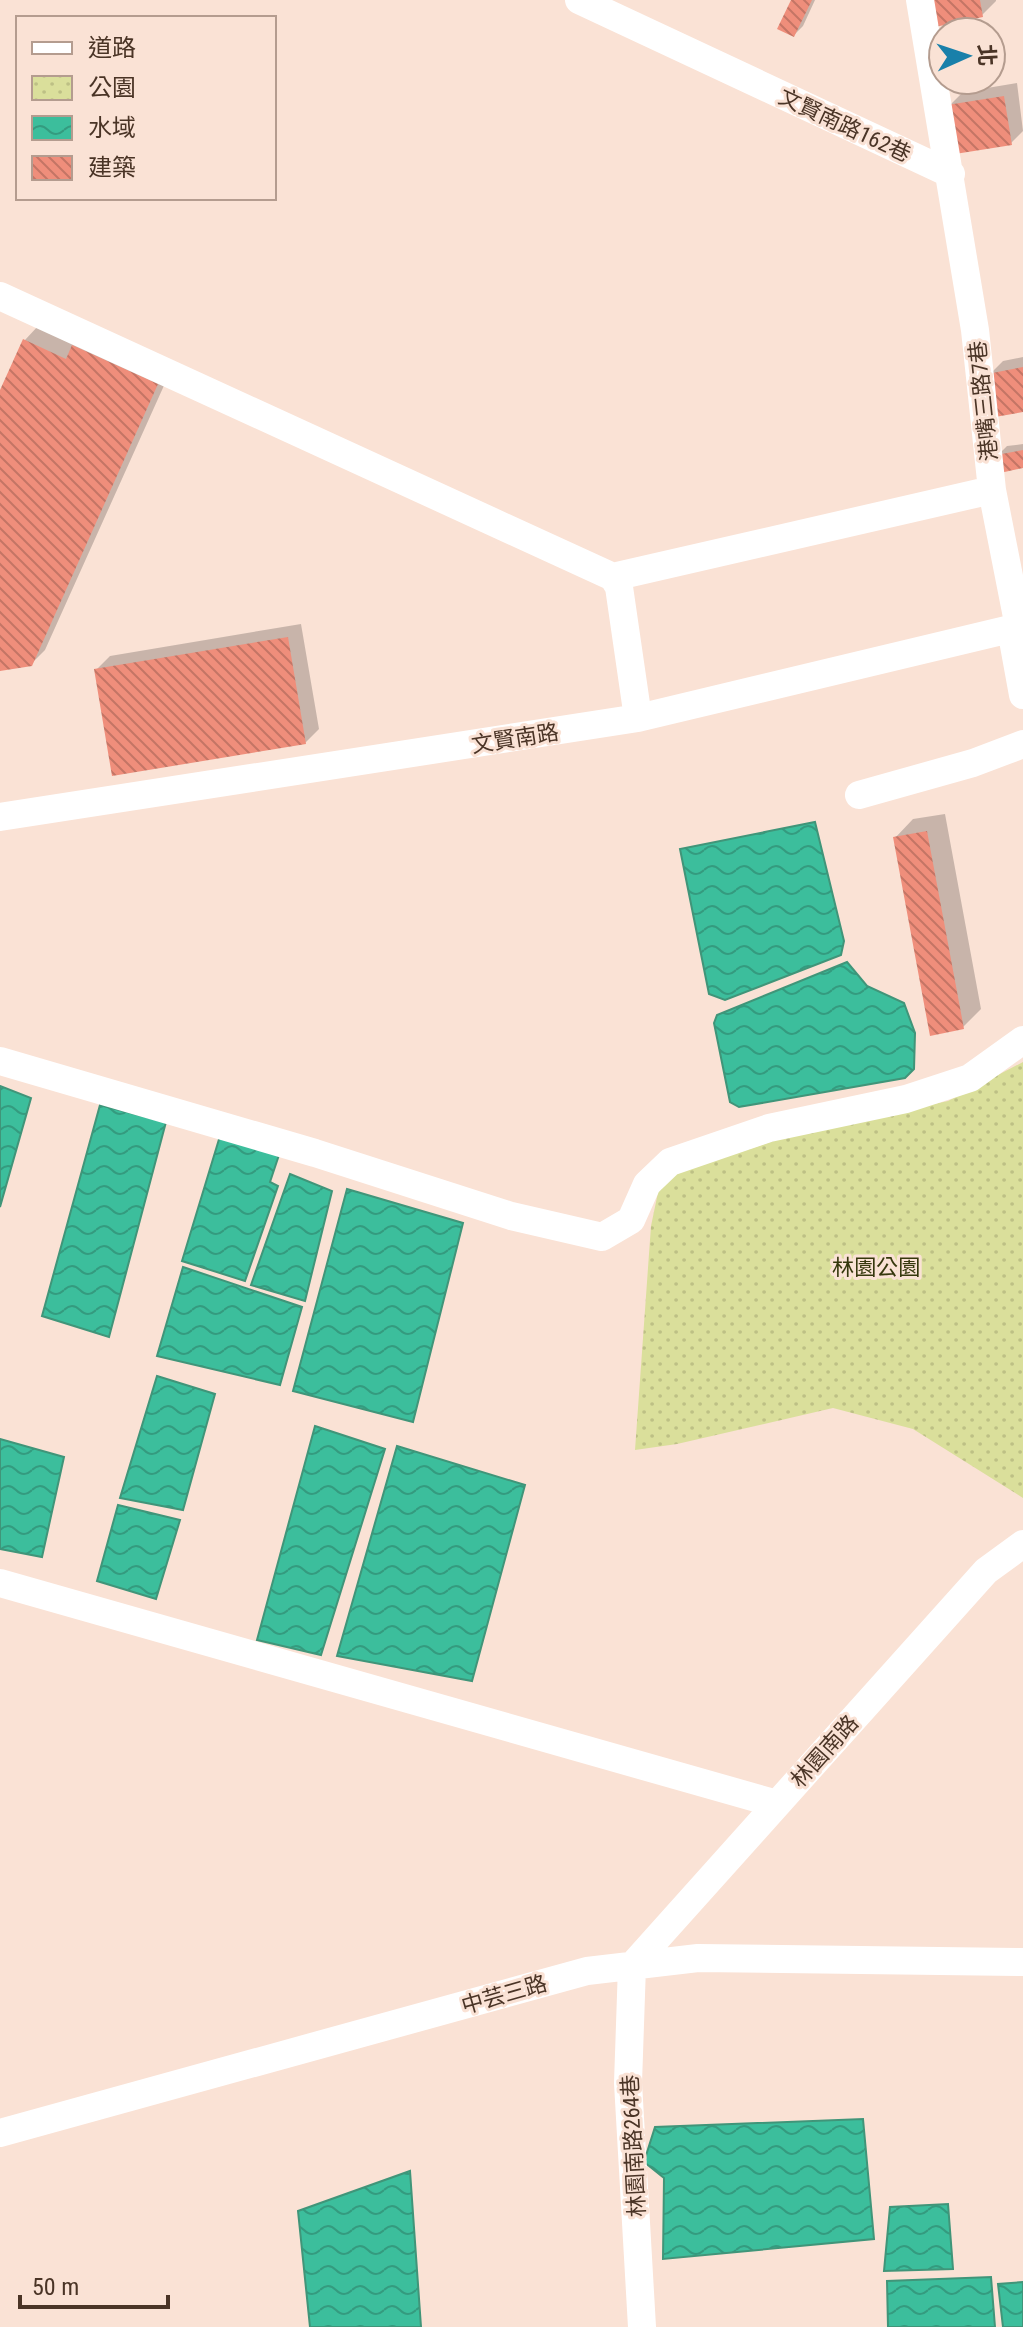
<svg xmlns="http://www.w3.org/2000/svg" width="1023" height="2327" viewBox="0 0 1023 2327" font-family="'Roboto Condensed','Noto Sans TC',sans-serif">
<defs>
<pattern id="park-dots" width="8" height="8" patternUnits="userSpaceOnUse" patternTransform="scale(2)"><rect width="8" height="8" fill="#dadf9b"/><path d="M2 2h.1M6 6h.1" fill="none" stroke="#bdc085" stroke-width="1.8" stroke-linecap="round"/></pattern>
<pattern id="water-waves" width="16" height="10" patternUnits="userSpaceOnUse" patternTransform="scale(2)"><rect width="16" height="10" fill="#3cbe9c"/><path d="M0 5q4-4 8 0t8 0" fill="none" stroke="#349b7f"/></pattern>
<pattern id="building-back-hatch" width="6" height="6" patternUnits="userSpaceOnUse" patternTransform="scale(2)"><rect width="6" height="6" fill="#ef8e7b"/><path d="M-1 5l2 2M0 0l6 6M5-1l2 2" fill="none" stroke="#c47565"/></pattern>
</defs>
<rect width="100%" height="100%" fill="#fae2d5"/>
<path fill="url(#park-dots)" d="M 1023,1062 L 1023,1498 L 913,1429 L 833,1408 L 677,1444 L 635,1450 L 651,1226 L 661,1178 L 798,1133 L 948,1101 Z"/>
<path fill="url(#water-waves)" stroke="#409579" stroke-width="2" d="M 815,822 L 844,941 L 841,955 L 725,1000 L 709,994 L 680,849 Z
M 847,962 L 867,986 L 904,1003 L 915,1033 L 914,1069 L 905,1078 L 739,1107 L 730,1102 L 714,1023 L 717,1015 Z
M 0,1086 L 31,1098 L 0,1207 Z
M 100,1105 L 166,1122 L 109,1337 L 42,1316 Z
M 220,1136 L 279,1155 L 270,1182 L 278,1186 L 245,1281 L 182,1261 Z
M 290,1174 L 332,1191 L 305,1301 L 251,1285 Z
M 347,1189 L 463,1223 L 413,1422 L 293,1391 Z
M 183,1267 L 302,1307 L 280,1385 L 157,1356 Z
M 157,1376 L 215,1394 L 183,1510 L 120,1498 Z
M 315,1426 L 385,1449 L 321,1655 L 257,1640 Z
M 0,1439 L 64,1457 L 42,1557 L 0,1549 Z
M 397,1446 L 525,1485 L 472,1681 L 337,1656 Z
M 118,1505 L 180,1520 L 156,1599 L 97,1581 Z
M 863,2119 L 874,2239 L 663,2259 L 664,2178 L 644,2162 L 655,2127 Z
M 410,2171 L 421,2327 L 310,2327 L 298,2211 Z
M 948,2204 L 953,2269 L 884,2271 L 890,2207 Z
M 991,2277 L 995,2327 L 888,2327 L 887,2281 Z
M 1023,2282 L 1023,2327 L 1003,2327 L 998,2284 Z"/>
<path fill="#0003" d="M 793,0 L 815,0 L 803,26 L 794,35 Z
M 926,0 L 996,0 L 996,1 L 982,15 Z
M 1017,83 L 1023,131 L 1011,143 L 949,106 L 963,92 Z
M 38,326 L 171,370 L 45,650 L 31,664 L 0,669 L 0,395 L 25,340 Z
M 1023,357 L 1023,410 L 989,375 L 1003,361 Z
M 1023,444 L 1023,466 L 998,455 L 1007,446 Z
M 301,624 L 319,729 L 305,743 L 96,670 L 110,656 Z
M 945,814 L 981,1009 L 963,1027 L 895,838 L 913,819 Z"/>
<path fill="url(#building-back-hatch)" d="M 791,0 L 812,0 L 794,37 L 777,29 Z
M 924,0 L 980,0 L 983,17 L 930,28 Z
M 1004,96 L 1012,145 L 955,154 L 947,105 Z
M 23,339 L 66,359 L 72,345 L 158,384 L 32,666 L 0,671 L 0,390 Z
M 1023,367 L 1023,412 L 995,417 L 987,374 Z
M 1023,450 L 1023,468 L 1000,473 L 996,455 Z
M 288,637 L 306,744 L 112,776 L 94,669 Z
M 927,831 L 964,1029 L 930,1036 L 893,837 Z"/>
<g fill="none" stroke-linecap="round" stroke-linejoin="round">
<path stroke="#fff" stroke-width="28" d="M 579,0 L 951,174
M 920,0 L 975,330 L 992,490 L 1019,627
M 0,296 L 613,577 L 619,587 L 638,718
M 613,577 L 992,490
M 1011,629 L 1023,695
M 859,795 L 973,763 L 1023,744
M 0,817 L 638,718 L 1023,626
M 0,1061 L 315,1153 L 511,1216 L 602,1237 L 631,1220 L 647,1184 L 670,1162 L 769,1128 L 906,1099 L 970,1078 L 1023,1040
M 0,1583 L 777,1804
M 0,2133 L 587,1971 L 698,1958 L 1023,1962
M 642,2327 L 628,2083 L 632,1966 L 986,1571 L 1023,1544"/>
</g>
<g text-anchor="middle" stroke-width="6" stroke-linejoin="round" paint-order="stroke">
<g font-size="22" fill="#4a3426" stroke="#fae2d5">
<text transform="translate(845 125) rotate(25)" y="8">文賢南路162巷</text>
<text transform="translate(983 401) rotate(-96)" y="8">港嘴三路7巷</text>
<text transform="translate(515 738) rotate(-9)" y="8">文賢南路</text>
<text transform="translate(824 1751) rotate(-48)" y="8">林園南路</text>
<text transform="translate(504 1994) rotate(-16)" y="8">中芸三路</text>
<text transform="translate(633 2146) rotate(-93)" y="8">林園南路264巷</text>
</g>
<g font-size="22" fill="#36380d" stroke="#fae2d5">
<text x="876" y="1275">林園公園</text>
</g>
</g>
<rect x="16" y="16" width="260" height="184" fill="#fae2d5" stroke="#b49c8f" stroke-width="2"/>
<rect x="32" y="42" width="40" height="12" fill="#ffffff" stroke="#b49c8f" stroke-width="2"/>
<text x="88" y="56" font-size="24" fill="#4a3426">道路</text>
<rect x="32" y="76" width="40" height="24" fill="url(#park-dots)" stroke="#b49c8f" stroke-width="2"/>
<text x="88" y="96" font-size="24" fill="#4a3426">公園</text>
<rect x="32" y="116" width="40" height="24" fill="url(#water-waves)" stroke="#b49c8f" stroke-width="2"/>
<text x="88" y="136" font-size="24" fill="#4a3426">水域</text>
<rect x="32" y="156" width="40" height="24" fill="url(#building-back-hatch)" stroke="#b49c8f" stroke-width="2"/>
<text x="88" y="176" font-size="24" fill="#4a3426">建築</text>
<g transform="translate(967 56) rotate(87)"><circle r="38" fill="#fae2d5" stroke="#b49c8f" stroke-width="2"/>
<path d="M0-6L14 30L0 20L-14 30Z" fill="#1980aa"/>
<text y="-12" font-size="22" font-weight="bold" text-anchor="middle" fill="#4a3426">北</text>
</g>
<path d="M20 2295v12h148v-12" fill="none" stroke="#4a3426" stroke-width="4"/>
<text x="32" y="2295" font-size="24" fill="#4a3426" stroke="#fae2d5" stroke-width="6" paint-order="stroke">50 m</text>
</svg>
